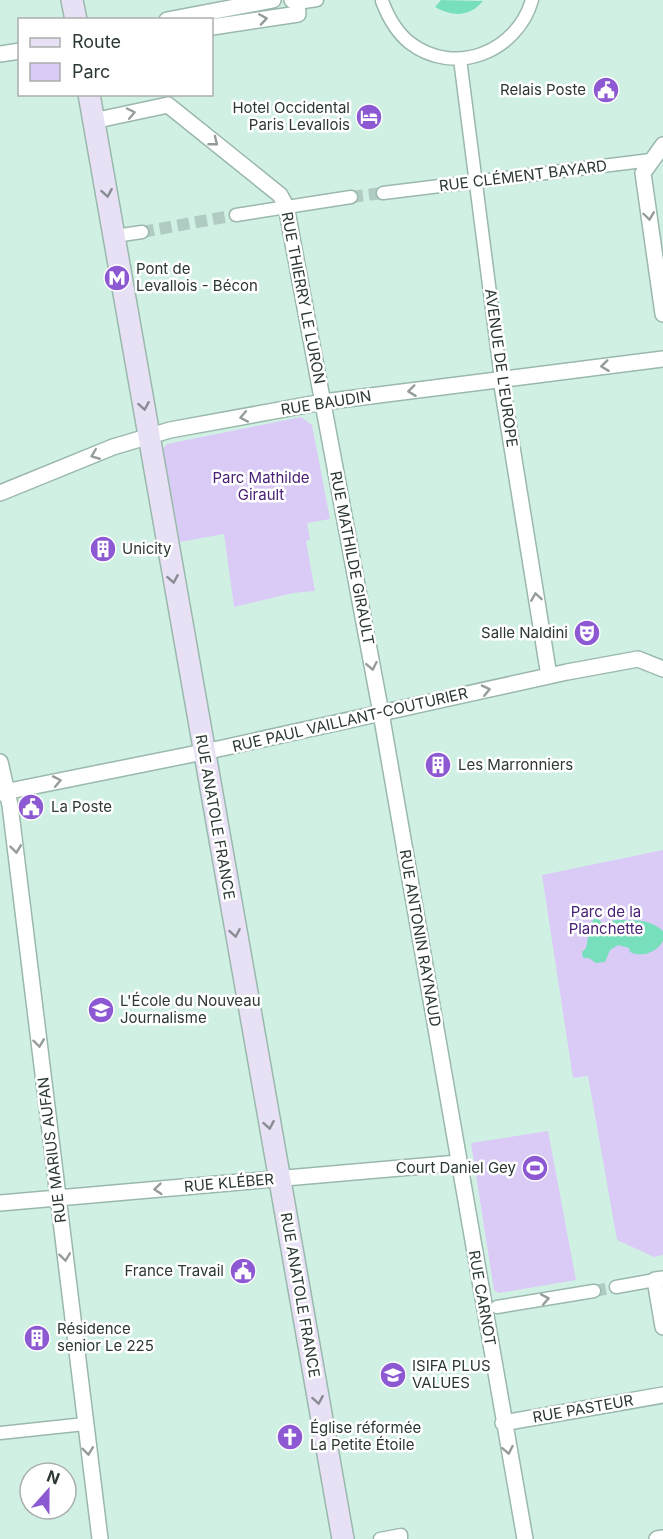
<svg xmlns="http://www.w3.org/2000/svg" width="663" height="1539" viewBox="0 0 663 1539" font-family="Inter,sans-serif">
<rect width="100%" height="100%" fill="#d1f0e4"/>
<path fill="#dacbf6" d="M 301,417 L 312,425 L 330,519 L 307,523 L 310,540 L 306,541 L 315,591 L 293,593 L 234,607 L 224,534 L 180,542 L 163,449 L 167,444 Z
M 663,850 L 663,1255 L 654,1257 L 617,1240 L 588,1076 L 573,1078 L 542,875 Z
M 548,1131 L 576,1280 L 499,1293 L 494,1290 L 471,1143 Z"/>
<path fill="#78dfbd" d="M 441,0 L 483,1 C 470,17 452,17 435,7 Z
M 597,917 L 606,928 L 609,924 L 606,921 C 625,920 648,917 663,931 L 663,941 C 657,952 642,958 630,952 L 629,948 L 618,945 L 610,950 L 605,962 L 596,963 L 589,958 L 583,958 L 582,952 L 586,948 L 591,922 Z"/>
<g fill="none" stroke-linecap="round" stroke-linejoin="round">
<path stroke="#b0cbc1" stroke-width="12" stroke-dasharray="12 6" stroke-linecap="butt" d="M 351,197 L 383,193
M 142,232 L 236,215
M 594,1291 L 616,1287"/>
<defs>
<path id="pedestrian" d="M 382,1 C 388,17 396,32 410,43 C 455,77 517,52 532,0
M 297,3 L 317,0
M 460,59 L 501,379
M 383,193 L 651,160
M 236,215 L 351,197
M 115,236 L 142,232
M 616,1287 L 655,1280
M 497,1307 L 594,1291
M 0,1433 L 85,1424
M 380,1539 L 401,1535 L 401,1539"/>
<path id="minor" d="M 167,20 L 273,0
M 212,27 L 298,14 L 297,3 L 292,0
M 0,54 L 20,51
M 168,105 L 280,195 L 286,206 L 381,713 L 525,1539
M 93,121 L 168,105
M 663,145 L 643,173 L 663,314
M 501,379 L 549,676
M 0,493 L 113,447 L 170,430 L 323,402 L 663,359
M 0,762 L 10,805 L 100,1539
M 0,793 L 218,749 L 567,672 L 638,659 L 663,669
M 0,1203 L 458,1163
M 663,1279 L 655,1280 L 663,1327
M 503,1423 L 663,1395
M 657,1539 L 663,1538"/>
<path id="secondary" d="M 72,0 L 76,20
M 89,94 L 343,1539"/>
</defs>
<use href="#pedestrian" stroke="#9ab8ac" stroke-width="15"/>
<use href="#minor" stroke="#9ab8ac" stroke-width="18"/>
<use href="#secondary" stroke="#9ab8ac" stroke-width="24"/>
<use href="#pedestrian" stroke="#fff" stroke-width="12"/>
<use href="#minor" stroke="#fff" stroke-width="15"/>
<use href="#secondary" stroke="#e8e0f5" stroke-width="21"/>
</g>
<defs><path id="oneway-chevron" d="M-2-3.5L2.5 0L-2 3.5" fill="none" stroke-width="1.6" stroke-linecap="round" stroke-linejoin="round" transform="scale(1.5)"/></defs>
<g stroke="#959c99">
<use href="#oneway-chevron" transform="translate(263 19) rotate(-9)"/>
<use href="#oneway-chevron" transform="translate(131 113) rotate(-12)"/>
<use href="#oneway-chevron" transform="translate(214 142) rotate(38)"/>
<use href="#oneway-chevron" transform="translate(649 216) rotate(82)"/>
<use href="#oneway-chevron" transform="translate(605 366) rotate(173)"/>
<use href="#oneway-chevron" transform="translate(412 391) rotate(173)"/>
<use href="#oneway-chevron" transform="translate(244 417) rotate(169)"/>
<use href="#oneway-chevron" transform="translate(95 455) rotate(158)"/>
<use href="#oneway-chevron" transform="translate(536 597) rotate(-99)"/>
<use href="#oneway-chevron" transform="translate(372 666) rotate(79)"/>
<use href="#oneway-chevron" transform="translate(486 690) rotate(-13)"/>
<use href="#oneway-chevron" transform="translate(57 781) rotate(-11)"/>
<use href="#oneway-chevron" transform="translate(16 849) rotate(83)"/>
<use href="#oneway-chevron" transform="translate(39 1043) rotate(83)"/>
<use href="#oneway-chevron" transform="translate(158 1189) rotate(175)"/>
<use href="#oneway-chevron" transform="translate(65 1257) rotate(83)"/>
<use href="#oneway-chevron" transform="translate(545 1299) rotate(-10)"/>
<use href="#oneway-chevron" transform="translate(508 1450) rotate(79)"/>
<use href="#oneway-chevron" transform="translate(88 1451) rotate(83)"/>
</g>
<g stroke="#8a8c94">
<use href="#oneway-chevron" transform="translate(107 193) rotate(80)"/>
<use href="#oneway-chevron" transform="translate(144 406) rotate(80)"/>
<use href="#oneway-chevron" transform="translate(173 579) rotate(80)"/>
<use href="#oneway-chevron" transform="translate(235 933) rotate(80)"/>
<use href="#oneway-chevron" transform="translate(269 1125) rotate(80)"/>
<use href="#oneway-chevron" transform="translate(318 1400) rotate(80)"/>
</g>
<defs>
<symbol id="civic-disc" viewBox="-11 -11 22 22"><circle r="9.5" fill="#8d59d2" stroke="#fff"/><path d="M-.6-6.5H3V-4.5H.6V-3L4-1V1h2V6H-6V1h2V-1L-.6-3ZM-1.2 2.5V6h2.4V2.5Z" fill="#fff"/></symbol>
<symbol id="hotel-disc" viewBox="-11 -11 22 22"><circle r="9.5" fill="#8d59d2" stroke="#fff"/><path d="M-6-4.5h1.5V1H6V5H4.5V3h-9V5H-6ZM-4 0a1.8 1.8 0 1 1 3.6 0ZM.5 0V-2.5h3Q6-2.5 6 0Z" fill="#fff"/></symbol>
<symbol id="metro-disc" viewBox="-11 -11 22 22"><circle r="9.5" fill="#8d59d2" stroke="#fff"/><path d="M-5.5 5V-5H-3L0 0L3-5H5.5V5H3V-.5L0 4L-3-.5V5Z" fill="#fff"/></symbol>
<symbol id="building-disc" viewBox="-11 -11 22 22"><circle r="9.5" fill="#8d59d2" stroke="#fff"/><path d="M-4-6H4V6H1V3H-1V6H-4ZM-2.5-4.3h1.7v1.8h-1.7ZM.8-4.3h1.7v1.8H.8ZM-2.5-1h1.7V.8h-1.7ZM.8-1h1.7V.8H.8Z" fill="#fff"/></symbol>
<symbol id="theatre-disc" viewBox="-11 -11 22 22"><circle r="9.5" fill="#8d59d2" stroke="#fff"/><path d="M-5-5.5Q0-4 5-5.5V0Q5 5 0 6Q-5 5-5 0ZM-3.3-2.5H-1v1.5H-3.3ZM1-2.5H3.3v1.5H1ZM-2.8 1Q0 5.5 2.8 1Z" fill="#fff"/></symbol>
<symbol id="school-disc" viewBox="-11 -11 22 22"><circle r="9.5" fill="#8d59d2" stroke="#fff"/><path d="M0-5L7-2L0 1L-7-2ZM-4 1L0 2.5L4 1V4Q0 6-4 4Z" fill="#fff"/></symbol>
<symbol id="stadium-disc" viewBox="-11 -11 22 22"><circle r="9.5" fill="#8d59d2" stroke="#fff"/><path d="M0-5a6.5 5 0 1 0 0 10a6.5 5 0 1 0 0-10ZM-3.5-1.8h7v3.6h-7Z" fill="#fff"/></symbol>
<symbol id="university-disc" viewBox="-11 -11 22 22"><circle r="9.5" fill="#8d59d2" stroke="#fff"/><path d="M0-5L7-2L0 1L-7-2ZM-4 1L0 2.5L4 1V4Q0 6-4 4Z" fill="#fff"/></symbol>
<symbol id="church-disc" viewBox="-11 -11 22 22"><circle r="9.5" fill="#8d59d2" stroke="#fff"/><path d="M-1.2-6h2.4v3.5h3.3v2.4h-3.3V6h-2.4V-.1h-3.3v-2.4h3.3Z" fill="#fff"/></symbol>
</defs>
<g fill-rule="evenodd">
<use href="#civic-disc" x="591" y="75" width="30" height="30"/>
<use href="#hotel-disc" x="354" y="102" width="30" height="30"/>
<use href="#metro-disc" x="102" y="263" width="30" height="30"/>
<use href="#building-disc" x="88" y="534" width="30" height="30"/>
<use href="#theatre-disc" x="572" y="618" width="30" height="30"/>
<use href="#building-disc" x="423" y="750" width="30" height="30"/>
<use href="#civic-disc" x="16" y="792" width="30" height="30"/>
<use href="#school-disc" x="86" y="995" width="30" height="30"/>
<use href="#stadium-disc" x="520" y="1153" width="30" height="30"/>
<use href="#civic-disc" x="228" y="1256" width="30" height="30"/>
<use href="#building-disc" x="22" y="1323" width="30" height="30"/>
<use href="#university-disc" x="378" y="1360" width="30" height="30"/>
<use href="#church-disc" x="275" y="1422" width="30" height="30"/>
</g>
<g text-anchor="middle" stroke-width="5" stroke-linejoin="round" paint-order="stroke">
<g font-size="15" fill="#2b3833" stroke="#fff" text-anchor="start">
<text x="586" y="95" text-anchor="end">Relais Poste</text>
<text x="350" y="113" text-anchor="end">Hotel Occidental<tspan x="350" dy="17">Paris Levallois</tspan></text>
<text x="136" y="274">Pont de<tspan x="136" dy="17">Levallois - Bécon</tspan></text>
<text x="122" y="554">Unicity</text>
<text x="568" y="638" text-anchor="end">Salle Naldini</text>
<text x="458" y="770">Les Marronniers</text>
<text x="51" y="812">La Poste</text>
<text x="120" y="1006">L'École du Nouveau<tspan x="120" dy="17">Journalisme</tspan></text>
<text x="516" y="1173" text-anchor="end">Court Daniel Gey</text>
<text x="224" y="1276" text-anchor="end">France Travail</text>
<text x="57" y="1334">Résidence<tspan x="57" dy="17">senior Le 225</tspan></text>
<text x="412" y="1371">ISIFA PLUS<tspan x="412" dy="17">VALUES</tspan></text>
<text x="310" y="1433">Église réformée<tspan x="310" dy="17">La Petite Étoile</tspan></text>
</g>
<g font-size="15" fill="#2b3833" stroke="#fff">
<text transform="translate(523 176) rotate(-7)" y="5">RUE CLÉMENT BAYARD</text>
<text transform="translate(303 298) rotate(79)" y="5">RUE THIERRY LE LURON</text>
<text transform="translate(501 368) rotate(82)" y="5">AVENUE DE L'EUROPE</text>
<text transform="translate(326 403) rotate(-9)" y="5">RUE BAUDIN</text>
<text transform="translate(352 558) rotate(79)" y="5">RUE MATHILDE GIRAULT</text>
<text transform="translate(350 720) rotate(-13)" y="5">RUE PAUL VAILLANT-COUTURIER</text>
<text transform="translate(215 817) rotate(80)" y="5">RUE ANATOLE FRANCE</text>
<text transform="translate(420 938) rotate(80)" y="5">RUE ANTONIN RAYNAUD</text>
<text transform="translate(52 1150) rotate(-97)" y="5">RUE MARIUS AUFAN</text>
<text transform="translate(229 1183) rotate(-5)" y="5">RUE KLÉBER</text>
<text transform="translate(300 1295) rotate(80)" y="5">RUE ANATOLE FRANCE</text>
<text transform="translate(482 1298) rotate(80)" y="5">RUE CARNOT</text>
<text transform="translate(583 1409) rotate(-10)" y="5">RUE PASTEUR</text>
</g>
<g font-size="15" fill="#492076" stroke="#fff">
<text x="261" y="483">Parc Mathilde<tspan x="261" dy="17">Girault</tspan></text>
<text x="606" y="917">Parc de la<tspan x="606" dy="17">Planchette</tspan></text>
</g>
</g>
<rect x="18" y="18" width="195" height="78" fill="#ffffff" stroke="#aaafad" stroke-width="1.5"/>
<rect x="30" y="38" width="30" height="9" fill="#e8e0f5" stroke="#aaafad" stroke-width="1.5"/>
<text x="72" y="48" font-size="18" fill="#2b3833">Route</text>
<rect x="30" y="63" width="30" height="18" fill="#dacbf6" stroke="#aaafad" stroke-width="1.5"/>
<text x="72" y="78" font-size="18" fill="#2b3833">Parc</text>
<g transform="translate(48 1491) rotate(21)"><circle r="28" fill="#ffffff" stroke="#aaafad" stroke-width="1.5"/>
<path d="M0-4.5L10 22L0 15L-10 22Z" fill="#8d59d2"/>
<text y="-9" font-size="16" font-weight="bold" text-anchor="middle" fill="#2b3833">N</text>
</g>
</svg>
